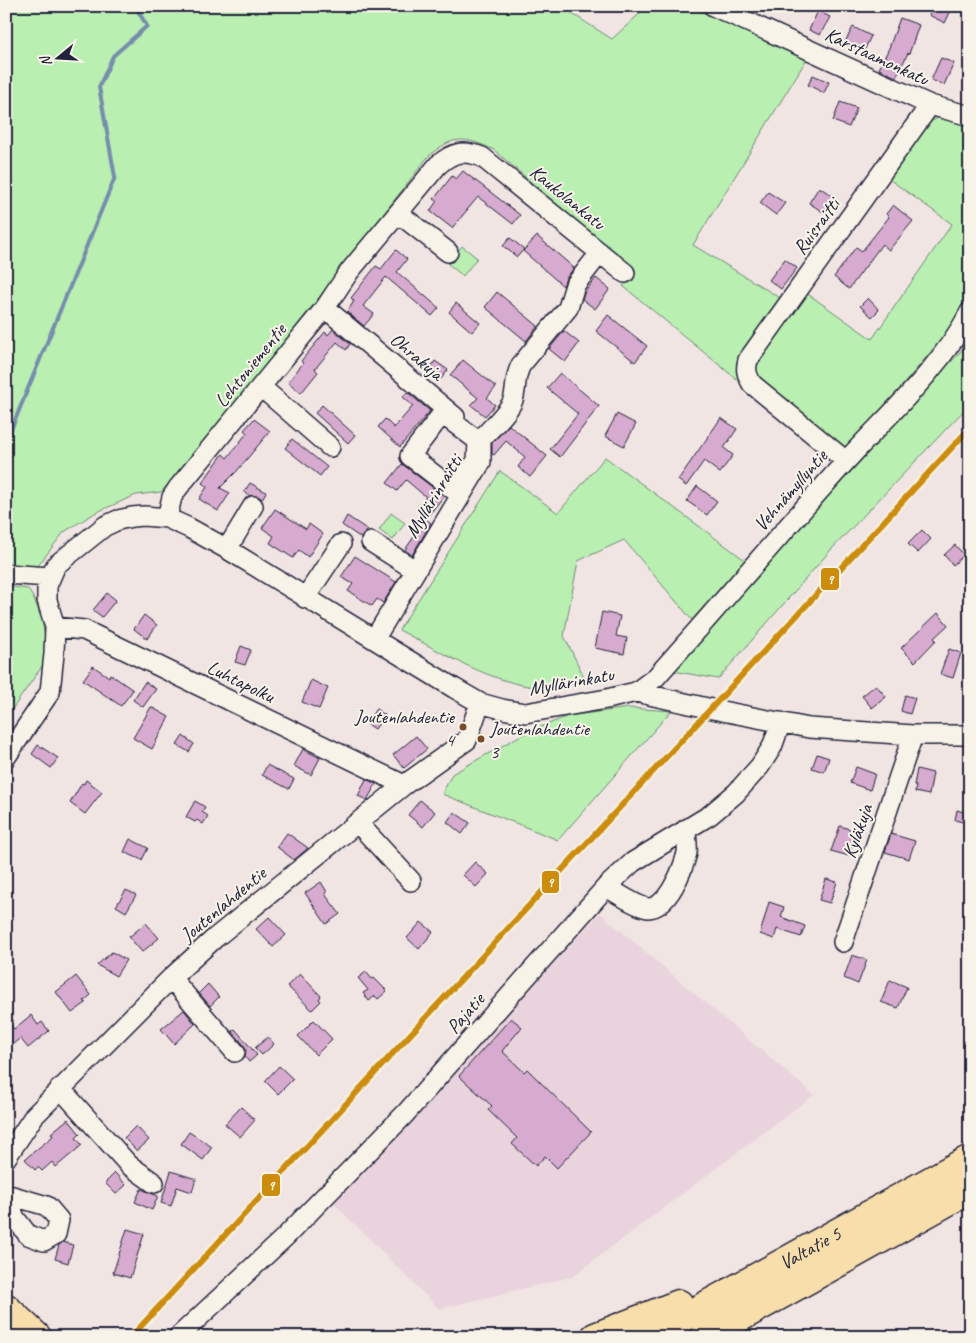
<svg xmlns="http://www.w3.org/2000/svg" width="976" height="1343" viewBox="0 0 976 1343" font-family="Caveat,sans-serif">
<rect width="100%" height="100%" fill="#f1e5e3"/>
<filter id="ink" filterUnits="userSpaceOnUse"><feTurbulence type="fractalNoise" baseFrequency=".02" numOctaves="2"/><feDisplacementMap in="SourceGraphic" scale="10" xChannelSelector="R" yChannelSelector="G"/><feConvolveMatrix kernelMatrix="1 2 1 2 8 2 1 2 1" color-interpolation-filters="sRGB"/></filter>
<g filter="url(#ink)">
<path fill="#e9d4dd" d="M 600,913 L 814,1095 L 572,1277 L 439,1309 L 332,1202 Z"/>
<path fill="#b9efb1" stroke="#6e8876" d="M 6,6 L 560,6 L 612,39 L 648,6 L 688,6 L 808,57 L 693,245 L 782,299 L 739,360 L 740,382 L 623,286 L 635,272 L 494,150 C 465,136 451,135 427,158 L 228,415 L 161,492 L 136,495 L 95,513 L 64,532 L 37,567 L 6,564 Z
M 940,117 L 970,121 L 970,286 L 967,297 L 951,328 L 853,444 L 847,449 L 839,449 L 757,379 L 755,370 L 757,359 L 805,292 L 872,339 L 952,224 L 886,177 L 928,123 Z
M 462,246 L 477,258 L 463,276 L 448,264 Z
M 970,341 L 970,404 L 829,552 L 718,679 L 673,671 L 785,544 Z
M 605,457 L 745,560 L 692,620 L 624,540 L 578,561 L 564,636 L 586,681 C 573,683 558,689 544,688 C 494,685 443,653 399,630 L 500,471 L 558,513 Z
M 391,513 L 405,523 L 393,540 L 379,530 Z
M 6,586 L 28,589 L 35,601 L 42,621 L 47,648 L 43,665 L 6,718 Z
M 629,708 L 671,711 L 558,840 L 442,794 L 452,774 L 523,734 L 568,716 Z"/>
<g fill="none" stroke-linecap="round" stroke-linejoin="round">
<path stroke="#768dac" stroke-width="4" d="M 6,442 L 115,177 L 99,87 L 113,56 L 147,26 L 135,6"/>
</g>
<path fill="#d7abcf" stroke="#22223b" d="M 933,6 L 953,6 L 945,23 L 929,15 Z
M 818,11 L 830,17 L 820,35 L 809,30 Z
M 900,18 L 919,25 L 909,54 L 908,53 L 896,77 L 879,69 L 889,48 Z
M 853,27 L 871,36 L 863,53 L 844,44 Z
M 941,58 L 954,63 L 944,85 L 931,80 Z
M 813,75 L 829,82 L 824,93 L 808,85 Z
M 840,102 L 857,108 L 849,127 L 833,121 Z
M 463,171 L 520,215 L 513,224 L 478,197 L 452,228 L 430,211 L 437,201 L 434,199 L 452,176 L 456,179 Z
M 819,187 L 834,197 L 823,212 L 809,203 Z
M 768,192 L 785,203 L 776,215 L 760,203 Z
M 893,205 L 913,221 L 889,250 L 882,244 L 849,289 L 834,277 L 856,247 L 862,251 L 889,217 L 886,214 Z
M 537,236 L 574,268 L 566,278 L 563,286 L 523,251 Z
M 510,238 L 524,249 L 517,257 L 503,246 Z
M 396,250 L 407,259 L 397,272 L 439,308 L 432,316 L 386,277 L 363,306 L 374,314 L 364,326 L 347,312 L 354,301 L 351,298 L 376,266 L 381,269 Z
M 785,259 L 797,268 L 781,289 L 769,280 Z
M 596,278 L 610,289 L 595,309 L 582,299 L 585,292 Z
M 497,292 L 538,326 L 526,341 L 485,307 Z
M 868,298 L 879,310 L 872,317 L 860,306 Z
M 456,303 L 480,323 L 472,332 L 449,312 Z
M 608,315 L 647,346 L 635,362 L 596,331 Z
M 333,329 L 350,344 L 346,350 L 337,342 L 315,369 L 318,372 L 301,393 L 288,382 L 303,363 L 301,361 L 325,332 L 328,335 Z
M 564,331 L 579,343 L 565,362 L 549,349 Z
M 463,360 L 496,387 L 487,398 L 495,405 L 485,416 L 471,405 L 478,398 L 450,375 Z
M 435,361 L 448,370 L 441,379 L 429,370 Z
M 560,373 L 599,406 L 560,457 L 550,449 L 578,414 L 547,388 Z
M 407,392 L 430,411 L 400,447 L 378,427 L 385,419 L 394,428 L 413,406 L 403,397 Z
M 322,405 L 355,435 L 348,443 L 315,413 Z
M 617,414 L 636,424 L 624,446 L 605,436 Z
M 721,418 L 737,429 L 724,448 L 733,455 L 720,473 L 704,461 L 686,486 L 678,480 Z
M 254,419 L 270,431 L 237,471 L 220,488 L 230,493 L 218,511 L 199,499 L 207,487 L 202,483 L 223,454 L 227,458 L 247,433 L 244,430 Z
M 509,425 L 547,456 L 530,477 L 518,467 L 525,457 L 506,441 L 494,455 L 492,454 L 492,443 Z
M 292,439 L 327,467 L 320,476 L 285,448 Z
M 402,464 L 444,496 L 428,516 L 417,508 L 426,497 L 406,480 L 397,491 L 387,483 Z
M 250,483 L 266,492 L 262,499 L 258,496 L 250,496 L 244,492 Z
M 697,486 L 717,501 L 707,515 L 687,501 Z
M 275,509 L 306,529 L 309,524 L 323,534 L 308,557 L 299,550 L 293,558 L 270,543 L 274,536 L 262,528 Z
M 347,516 L 368,530 L 361,538 L 342,525 Z
M 426,519 L 431,523 L 412,555 L 405,550 Z
M 922,530 L 931,539 L 918,553 L 908,544 Z
M 955,545 L 964,555 L 953,565 L 944,555 Z
M 355,556 L 396,582 L 383,603 L 377,599 L 372,606 L 348,591 L 353,584 L 341,577 Z
M 107,593 L 116,600 L 102,617 L 93,610 Z
M 602,612 L 620,616 L 616,636 L 627,638 L 624,654 L 595,648 Z
M 938,613 L 948,625 L 934,638 L 936,640 L 915,662 L 901,648 Z
M 144,615 L 157,625 L 147,639 L 134,629 Z
M 241,646 L 251,650 L 245,665 L 235,662 Z
M 949,649 L 961,653 L 953,678 L 940,674 Z
M 93,666 L 109,677 L 110,674 L 133,690 L 121,706 L 83,680 Z
M 311,680 L 328,688 L 319,709 L 302,702 Z
M 145,682 L 156,689 L 143,707 L 133,700 Z
M 876,685 L 886,697 L 872,708 L 862,696 Z
M 905,695 L 915,698 L 910,714 L 901,711 Z
M 151,707 L 169,717 L 152,749 L 133,738 Z
M 376,709 L 385,715 L 375,729 L 366,723 Z
M 183,736 L 194,744 L 189,752 L 177,745 Z
M 416,736 L 427,749 L 404,768 L 393,755 Z
M 38,745 L 58,758 L 51,768 L 32,754 Z
M 303,749 L 320,758 L 311,775 L 294,766 Z
M 817,754 L 829,758 L 824,772 L 812,768 Z
M 267,765 L 294,779 L 289,789 L 262,775 Z
M 856,767 L 875,774 L 870,790 L 850,783 Z
M 917,769 L 933,773 L 929,795 L 915,792 L 916,786 L 914,785 Z
M 366,779 L 376,784 L 367,800 L 358,796 Z
M 86,780 L 102,792 L 85,814 L 70,803 L 82,783 L 84,784 Z
M 420,800 L 435,812 L 423,827 L 408,815 Z
M 195,801 L 205,807 L 202,812 L 208,816 L 203,824 L 197,820 L 195,822 L 186,817 Z
M 957,810 L 970,814 L 970,824 L 955,820 Z
M 454,812 L 470,823 L 462,834 L 447,822 Z
M 840,826 L 856,831 L 849,856 L 831,851 Z
M 287,833 L 308,848 L 294,860 L 277,847 Z
M 891,834 L 915,841 L 909,859 L 885,852 Z
M 130,839 L 148,848 L 142,860 L 124,852 Z
M 475,862 L 488,874 L 476,887 L 463,875 Z
M 826,879 L 837,882 L 830,903 L 819,900 Z
M 321,882 L 327,892 L 325,893 L 327,897 L 340,914 L 326,924 L 305,893 Z
M 126,890 L 136,895 L 126,912 L 116,906 Z
M 769,902 L 784,907 L 781,917 L 805,926 L 801,937 L 777,929 L 774,939 L 760,934 Z
M 269,917 L 286,935 L 273,947 L 256,929 Z
M 421,922 L 433,932 L 419,949 L 407,938 Z
M 146,923 L 159,938 L 142,952 L 129,937 Z
M 112,952 L 126,960 L 116,976 L 97,965 Z
M 852,955 L 867,960 L 858,984 L 844,978 Z
M 366,972 L 372,979 L 374,978 L 387,991 L 378,999 L 375,996 L 369,1001 L 363,993 L 368,990 L 358,978 Z
M 300,974 L 321,996 L 319,999 L 321,1001 L 312,1010 L 287,986 Z
M 76,976 L 91,995 L 84,1001 L 86,1003 L 72,1013 L 56,992 Z
M 890,980 L 907,987 L 898,1008 L 881,1002 Z
M 208,984 L 219,997 L 210,1006 L 199,993 Z
M 184,1010 L 195,1024 L 174,1044 L 161,1029 Z
M 31,1015 L 38,1025 L 42,1022 L 49,1031 L 28,1048 L 20,1038 L 11,1046 L 6,1041 L 6,1020 L 14,1029 Z
M 511,1018 L 522,1027 L 502,1051 L 524,1072 L 527,1069 L 591,1132 L 557,1168 L 545,1156 L 536,1166 L 512,1144 L 517,1138 L 488,1110 L 492,1106 L 459,1076 Z
M 314,1020 L 332,1039 L 316,1055 L 298,1036 Z
M 235,1029 L 257,1055 L 249,1062 L 245,1057 L 246,1050 L 244,1045 L 232,1031 Z
M 268,1037 L 274,1044 L 262,1055 L 255,1048 Z
M 279,1066 L 293,1079 L 278,1094 L 265,1081 Z
M 241,1107 L 255,1120 L 240,1137 L 225,1124 Z
M 68,1119 L 80,1134 L 76,1138 L 82,1145 L 56,1167 L 52,1162 L 42,1171 L 38,1167 L 35,1170 L 25,1159 L 53,1136 L 51,1133 Z
M 136,1126 L 149,1140 L 137,1151 L 124,1138 Z
M 189,1132 L 212,1147 L 203,1160 L 181,1144 Z
M 171,1171 L 196,1179 L 192,1192 L 177,1187 L 171,1206 L 161,1203 Z
M 115,1173 L 126,1185 L 116,1194 L 105,1183 Z
M 141,1189 L 158,1196 L 152,1210 L 135,1202 Z
M 127,1229 L 144,1234 L 130,1278 L 113,1273 Z
M 63,1242 L 73,1245 L 68,1263 L 55,1259 L 59,1245 Z"/>
<g fill="none" stroke-linecap="round" stroke-linejoin="round">
<defs>
<path id="minor" d="M 713,6 L 930,105 L 970,116
M 398,213 L 448,252
M 325,308 L 455,417
M 261,387 L 330,447
M 442,414 L 478,441 L 477,461 L 454,490 L 410,456 Z
M 846,461 L 752,384 C 747,375 745,370 748,360 L 930,105
M 167,518 L 172,497 L 178,488 L 325,308 L 349,272 L 438,165 C 453,152 463,150 482,157 L 625,273
M 371,542 L 415,570
M 227,549 L 253,506
M 6,574 L 49,577
M 305,598 L 341,544
M 55,627 L 84,630 L 404,785
M 375,638 L 481,462 L 481,439 C 490,429 509,412 513,400 C 517,388 514,377 521,365 L 568,308 L 575,285 L 600,253
M 636,692 L 656,677 C 720,605 782,532 847,460 C 890,413 940,369 970,312
M 6,757 L 50,692 L 54,654 L 55,627 L 47,600 L 47,586 L 56,565 L 105,526 L 118,520 L 132,517 L 144,516 L 167,518 L 189,528 L 227,549 L 454,688 L 480,703 L 502,709 L 525,713 L 607,699 L 636,692 L 712,709 L 809,728 L 913,735 L 970,735
M 358,823 L 411,881
M 606,887 C 616,892 637,907 648,908 C 668,908 683,869 687,853 C 688,846 686,837 686,829
M 843,942 L 913,735
M 171,978 L 235,1052
M 60,1088 L 129,1165 L 154,1183
M 6,1158 L 34,1116 L 171,978 L 215,938 L 404,785 L 467,740 L 480,703
M 6,1194 L 47,1206 L 59,1220 L 56,1234 L 44,1241 L 28,1235 L 15,1218 Z
M 178,1337 L 285,1237 L 405,1114 L 606,887 L 633,862 L 710,815 L 736,793 L 760,766 L 772,747 L 781,722"/>
<g id="highway">
<path d="M 6,1308 L 37,1337"/>
<path d="M 595,1337 L 679,1304"/>
<path id="s1" d="M 649,1337 L 970,1159"/>
<path d="M 705,1337 L 970,1189"/>
</g>
</defs>
<use href="#minor" stroke="#22223b" stroke-width="22"/>
<use href="#highway" stroke="#22223b" stroke-width="31"/>
<use href="#minor" stroke="#f7f3e8" stroke-width="19"/>
<use href="#highway" stroke="#f8deab" stroke-width="28"/>
<defs>
<path id="rail-1" d="M 131,1337 L 970,428"/>
</defs>
<use href="#rail-1" stroke="#f7f3e8" stroke-width="10"/>
<use href="#rail-1" stroke="#cc8c0c" stroke-width="6"/>
</g>
</g>
<g fill="#7a4b2a" stroke="#f7f3e8" stroke-width="2">
<circle cx="463" cy="727" r="4.5"/>
<circle cx="481" cy="739" r="4.5"/>
</g>
<g text-anchor="middle" stroke-width="4" stroke-linejoin="round" paint-order="stroke">
<g font-size="19" fill="#22223b" stroke="#f7f3e8" text-anchor="end">
<text x="454" y="723">Joutenlahdentie<tspan x="454" dy="23">4</tspan></text>
<text x="490" y="735" text-anchor="start">Joutenlahdentie<tspan x="490" dy="23">3</tspan></text>
</g>
<g font-size="20" fill="#22223b" stroke="#f7f3e8">
<text transform="translate(877 56) rotate(25)" y="7">Karstaamonkatu</text>
<text transform="translate(568 197) rotate(39)" y="7">Kaukolankatu</text>
<text transform="translate(816 226) rotate(-54)" y="7">Ruisraitti</text>
<text transform="translate(417 356) rotate(40)" y="7">Ohrakuja</text>
<text transform="translate(250 365) rotate(-51)" y="7">Lehtoniementie</text>
<text transform="translate(790 490) rotate(-49)" y="7">Vehnämyllyntie</text>
<text transform="translate(433 496) rotate(-59)" y="7">Myllärinraitti</text>
<text transform="translate(241 681) rotate(26)" y="7">Luhtapolku</text>
<text transform="translate(571 681) rotate(-10)" y="7">Myllärinkatu</text>
<text transform="translate(857 831) rotate(-71)" y="7">Kyläkuja</text>
<text transform="translate(223 904) rotate(-40)" y="7">Joutenlahdentie</text>
<text transform="translate(465 1013) rotate(-49)" y="7">Pajatie</text>
<text dy="7" stroke="none"><textPath href="#s1" startOffset="184">Valtatie 5</textPath></text>
</g>
</g>
<g stroke="#f7f3e8" stroke-width="2">
<rect x="820" y="567" width="20" height="24" rx="5" fill="#cc8c0c"/>
<rect x="541" y="870" width="19" height="24" rx="5" fill="#cc8c0c"/>
<rect x="261" y="1173" width="20" height="24" rx="5" fill="#cc8c0c"/>
</g>
<g font-size="14" text-anchor="middle" font-weight="bold" fill="#fff">
<text x="830" y="584">9</text>
<text x="550" y="887">9</text>
<text x="271" y="1190">9</text>
</g>
<rect width="976" height="1343" fill="none" stroke="#f7f3e8" stroke-width="25"/>
<rect x="12" y="12" width="951" height="1318" fill="none" stroke="#22223b" stroke-width="2" filter="url(#ink)"/>
<g transform="translate(58 58) rotate(252)" stroke="#f7f3e8" stroke-width="4" paint-order="stroke">
<path d="M0-4L9 19L0 12L-9 19Z" fill="#22223b"/>
<text y="-8" font-size="14" font-weight="bold" text-anchor="middle" fill="#22223b">N</text>
</g>
</svg>
